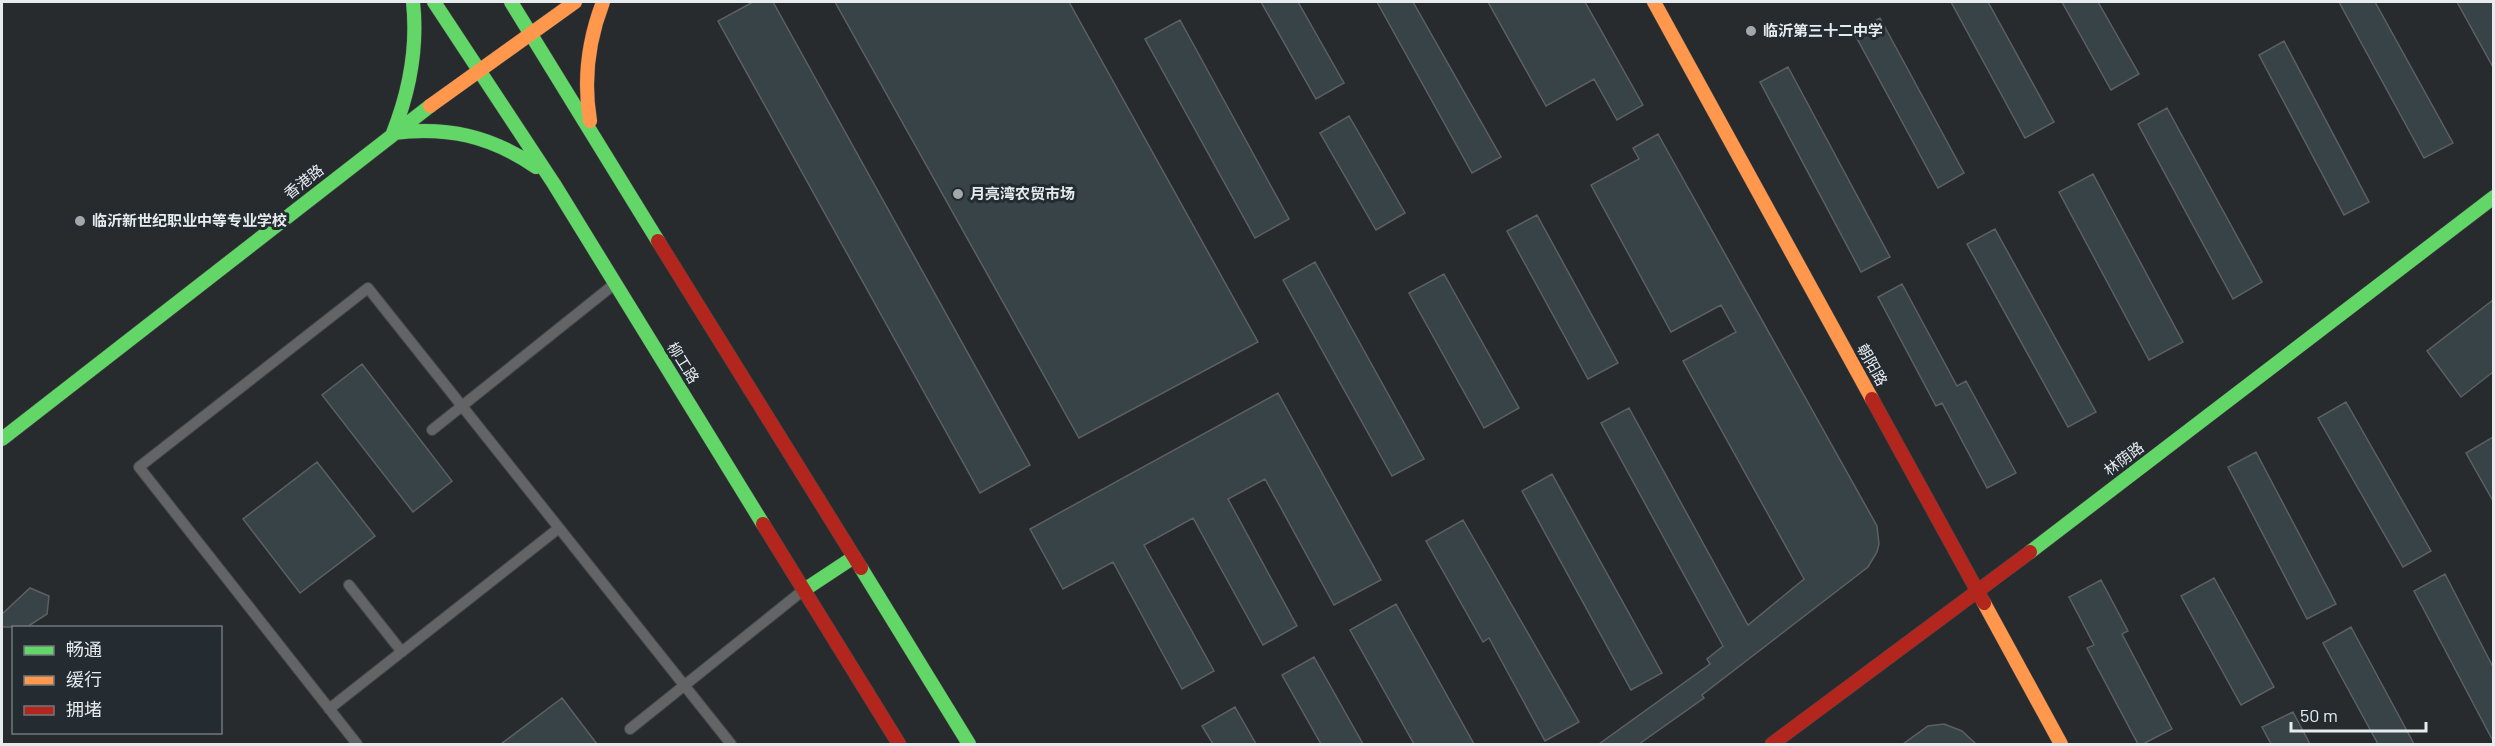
<svg xmlns="http://www.w3.org/2000/svg" width="2495" height="746" viewBox="0 0 2495 746" font-family="Barlow,'Noto Sans SC',sans-serif">
<rect width="100%" height="100%" fill="#272b2e"/>
<path fill="#384348" stroke="#5c6062" stroke-width="1.5" d="M 753,2 L 773,2 L 1030,465 L 980,493 L 718,21 Z
M 835,2 L 1069,2 L 1258,342 L 1079,438 Z
M 1261,2 L 1298,2 L 1344,83 L 1316,99 Z
M 1377,2 L 1413,2 L 1501,157 L 1472,173 Z
M 1488,2 L 1585,2 L 1643,105 L 1617,120 L 1594,79 L 1546,106 Z
M 1951,2 L 1988,2 L 2054,122 L 2025,138 Z
M 2062,2 L 2098,2 L 2139,74 L 2111,90 Z
M 2339,2 L 2375,2 L 2453,143 L 2424,158 Z
M 2457,2 L 2493,2 L 2493,67 Z
M 1880,18 L 1964,173 L 1938,188 L 1854,33 Z
M 1180,20 L 1289,219 L 1255,238 L 1145,39 Z
M 2284,41 L 2369,202 L 2344,215 L 2259,55 Z
M 1788,67 L 1890,257 L 1861,272 L 1760,82 Z
M 2167,108 L 2262,282 L 2233,299 L 2138,124 Z
M 1349,116 L 1405,213 L 1376,230 L 1320,133 Z
M 1658,134 L 1877,526 L 1879,544 L 1877,552 L 1868,567 L 1702,695 L 1704,698 L 1639,744 L 1599,744 L 1710,664 L 1707,659 L 1723,646 L 1601,423 L 1629,408 L 1748,625 L 1804,579 L 1683,361 L 1736,332 L 1721,305 L 1671,332 L 1591,185 L 1639,159 L 1633,148 Z
M 2093,174 L 2183,342 L 2149,360 L 2059,192 Z
M 1537,215 L 1618,363 L 1588,379 L 1507,231 Z
M 1995,229 L 2096,412 L 2068,427 L 1967,244 Z
M 1315,262 L 1424,459 L 1392,476 L 1283,280 Z
M 1444,274 L 1519,408 L 1484,428 L 1409,293 Z
M 1902,284 L 1957,386 L 1966,381 L 2016,473 L 1987,488 L 1942,403 L 1936,406 L 1878,297 Z
M 2493,300 L 2493,372 L 2461,397 L 2427,351 Z
M 362,364 L 452,481 L 413,512 L 322,395 Z
M 1278,393 L 1381,580 L 1334,605 L 1265,479 L 1228,499 L 1297,626 L 1263,645 L 1193,518 L 1144,545 L 1214,671 L 1182,689 L 1113,562 L 1063,589 L 1030,529 Z
M 2346,402 L 2431,551 L 2403,567 L 2318,418 Z
M 2493,437 L 2493,501 L 2466,453 Z
M 2256,452 L 2336,604 L 2307,619 L 2228,467 Z
M 317,462 L 375,536 L 300,593 L 243,519 Z
M 1552,474 L 1662,673 L 1631,690 L 1522,491 Z
M 1463,520 L 1579,722 L 1545,741 L 1489,638 L 1483,642 L 1426,541 Z
M 2445,574 L 2493,667 L 2493,741 L 2414,591 Z
M 2214,578 L 2274,687 L 2241,705 L 2181,596 Z
M 2101,580 L 2128,631 L 2122,634 L 2172,729 L 2143,744 L 2138,744 L 2087,648 L 2094,645 L 2069,597 Z
M 30,588 L 49,596 L 47,614 L 27,627 L 2,627 L 2,614 Z
M 1396,604 L 1474,744 L 1414,744 L 1350,630 Z
M 2351,627 L 2414,744 L 2378,744 L 2323,643 Z
M 1314,657 L 1363,744 L 1321,744 L 1282,675 Z
M 562,698 L 597,744 L 501,744 Z
M 1235,707 L 1256,744 L 1213,744 L 1202,726 Z
M 2293,712 L 2310,744 L 2271,744 L 2262,727 Z
M 1944,724 L 1962,731 L 1976,744 L 1903,744 L 1928,726 Z"/>
<g fill="none" stroke-linecap="round" stroke-linejoin="round">
<defs>
<path id="lane" d="M 432,430 L 612,286
M 349,585 L 402,652
M 329,709 L 559,528
M 630,729 L 801,592
M 357,744 L 139,467 L 368,288 L 731,744"/>
<path id="fast" d="M 434,2 L 554,184 L 763,524
M 511,2 L 658,241
M 393,133 C 447,126 491,136 536,167
M 393,133 C 410,90 418,48 413,2
M 2,439 L 430,106
M 2030,552 L 2494,197
M 861,568 L 969,744
M 804,590 L 854,557"/>
<path id="slow" d="M 1654,2 L 1872,399
M 430,106 L 575,2
M 590,121 C 583,79 588,41 603,2
M 1984,603 L 2061,744"/>
<path id="jam" d="M 658,241 L 861,568
M 1872,399 L 1984,603
M 763,524 L 899,744
M 1772,744 L 2030,552"/>
</defs>
<use href="#lane" stroke="#444749" stroke-width="12"/>
<use href="#fast" stroke="#444749" stroke-width="15"/>
<use href="#slow" stroke="#444749" stroke-width="15"/>
<use href="#jam" stroke="#444749" stroke-width="15"/>
<use href="#lane" stroke="#626466" stroke-width="10"/>
<use href="#fast" stroke="#63d668" stroke-width="14"/>
<use href="#slow" stroke="#ff974d" stroke-width="14"/>
<use href="#jam" stroke="#b3261e" stroke-width="14"/>
</g>
<g fill="#a3a8ab" stroke="#242b31" stroke-width="2">
<circle cx="1751" cy="31" r="6"/>
<circle cx="958" cy="194" r="6"/>
<circle cx="80" cy="221" r="6"/>
</g>
<g text-anchor="middle" stroke-width="6" stroke-linejoin="round" paint-order="stroke">
<g font-size="15" font-weight="bold" fill="#e6ebee" stroke="#242b31" text-anchor="start">
<text x="1763" y="36">临沂第三十二中学</text>
<text x="970" y="199">月亮湾农贸市场</text>
<text x="92" y="226">临沂新世纪职业中等专业学校</text>
</g>
<g font-size="15" fill="#e6ebee" stroke="#242b31">
<text transform="translate(304 182) rotate(-38)" y="5">香港路</text>
<text transform="translate(683 363) rotate(58)" y="5">柳工路</text>
<text transform="translate(1872 365) rotate(61)" y="5">朝阳路</text>
<text transform="translate(2124 459) rotate(-37)" y="5">林荫路</text>
</g>
</g>
<rect width="2495" height="746" fill="none" stroke="#e6ebee" stroke-width="6"/>
<rect x="12" y="626" width="210" height="108" fill="#242b31" stroke="#72787d" stroke-width="1.5"/>
<rect x="24" y="646" width="30" height="9" fill="#63d668" stroke="#72787d" stroke-width="1.5"/>
<text x="66" y="656" font-size="18" fill="#e6ebee">畅通</text>
<rect x="24" y="676" width="30" height="9" fill="#ff974d" stroke="#72787d" stroke-width="1.5"/>
<text x="66" y="686" font-size="18" fill="#e6ebee">缓行</text>
<rect x="24" y="706" width="30" height="9" fill="#b3261e" stroke="#72787d" stroke-width="1.5"/>
<text x="66" y="716" font-size="18" fill="#e6ebee">拥堵</text>
<path d="M2291 722v9h135v-9" fill="none" stroke="#e6ebee" stroke-width="3"/>
<text x="2300" y="722" font-size="18" fill="#e6ebee" stroke="#242b31" stroke-width="4.5" paint-order="stroke">50 m</text>
</svg>
